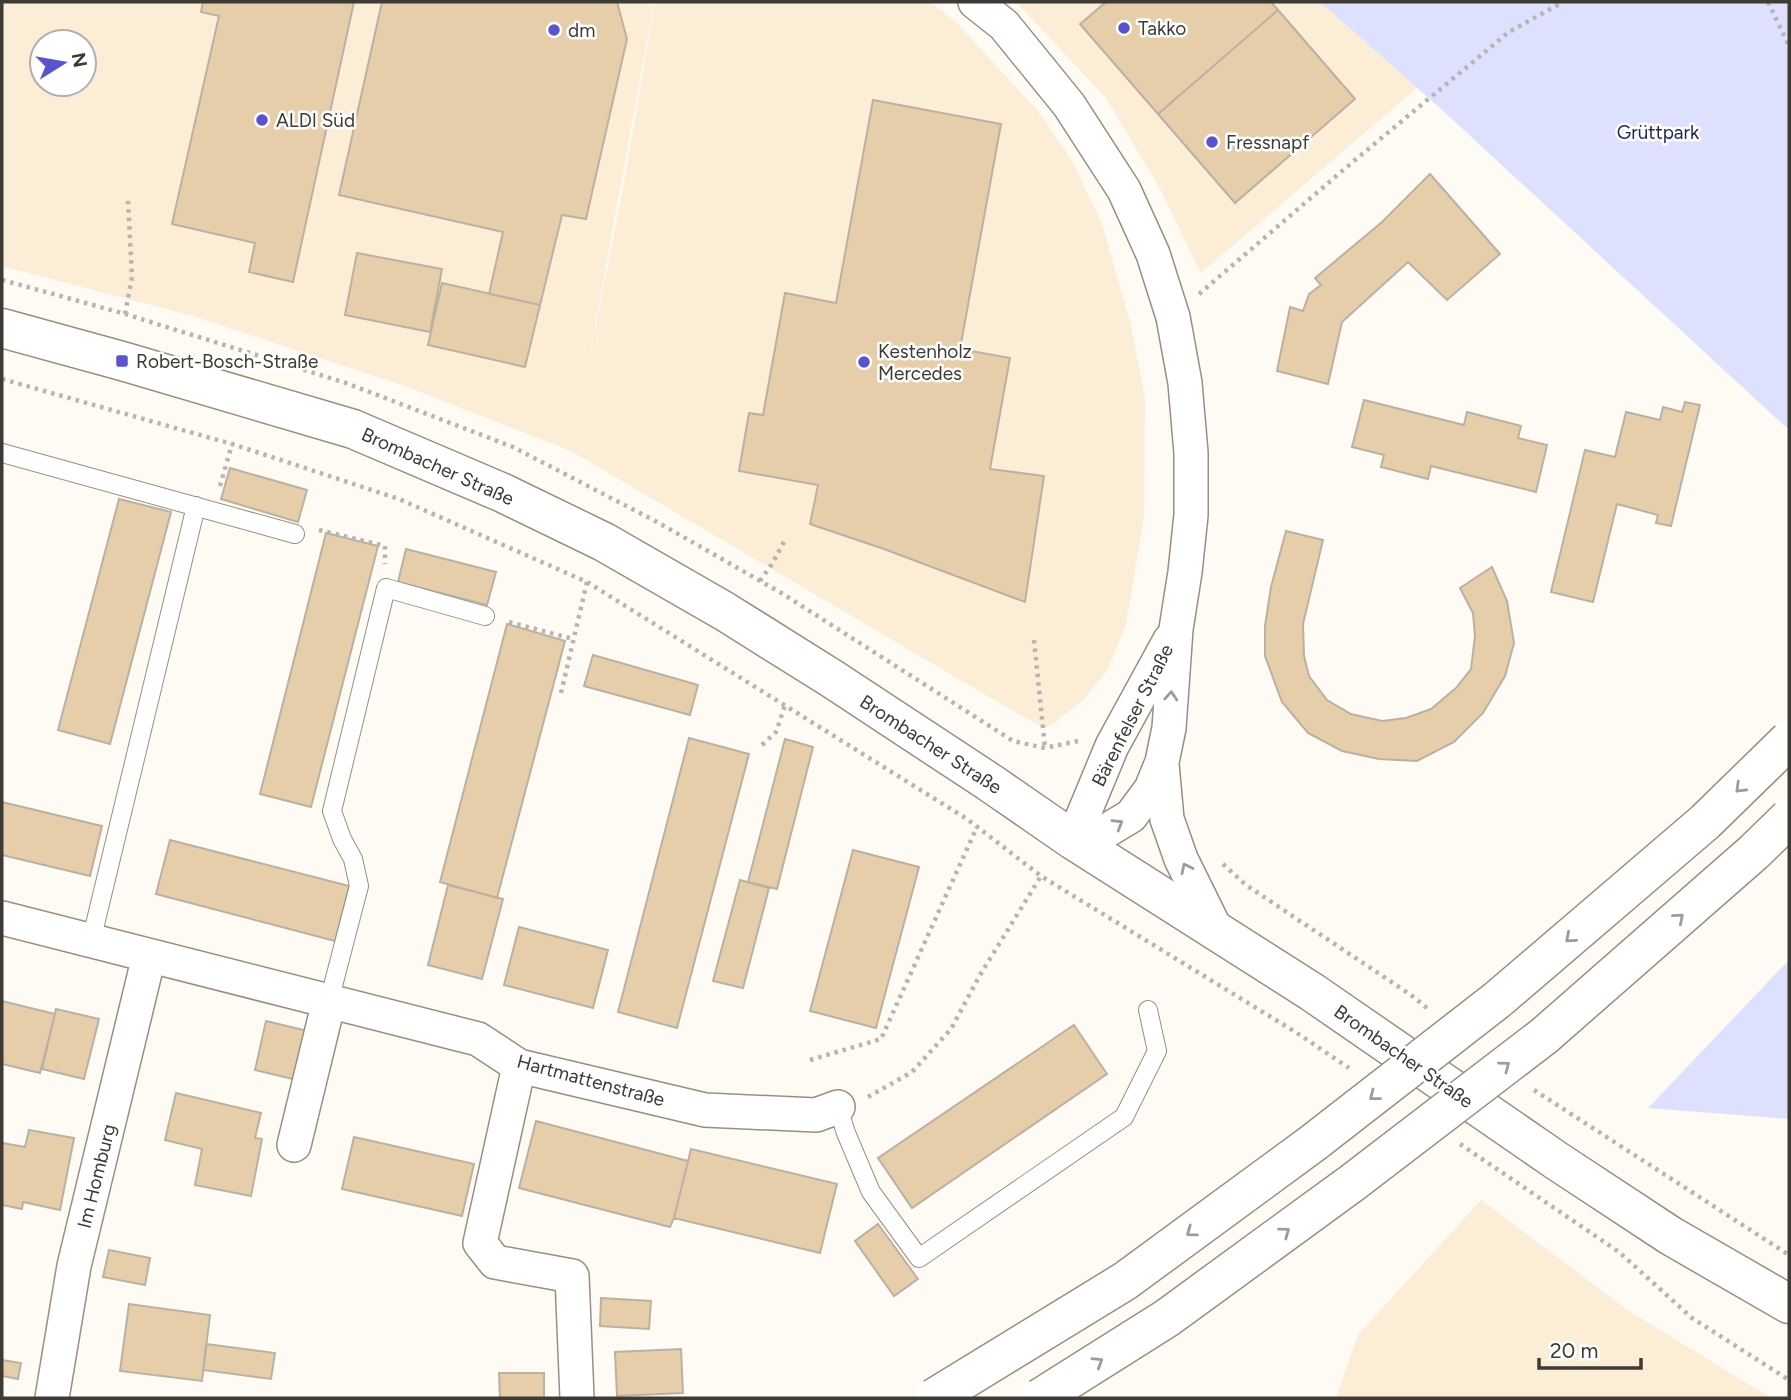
<svg xmlns="http://www.w3.org/2000/svg" width="1791" height="1400" viewBox="0 0 1791 1400" font-family="Figtree,sans-serif">
<rect width="100%" height="100%" fill="#fefaf4"/>
<path fill="#fcedd7" fill-rule="evenodd" d="M 2,2 L 654,2 L 588,364 L 622,194 L 655,2 L 931,2 L 955,21 L 1039,112 L 1071,159 L 1101,221 L 1131,325 L 1145,399 L 1144,516 L 1126,625 L 1107,671 L 1084,699 L 1058,720 L 1045,728 L 1013,711 L 571,451 L 410,388 L 193,316 L 2,266 ZM 42,42 L 84,42 L 84,84 L 42,84 Z
M 1016,2 L 1320,2 L 1417,88 L 1201,273 L 1159,187 L 1106,98 Z
M 1481,1200 L 1626,1309 L 1771,1398 L 1336,1398 L 1358,1335 Z"/>
<path fill="#dee1fe" d="M 1320,2 L 1789,2 L 1789,430 L 1441,109 Z
M 1789,960 L 1789,1119 L 1648,1108 L 1787,962 Z"/>
<path fill="#e6ceaa" stroke="#bbb1a3" stroke-width="2" d="M 203,2 L 354,2 L 293,282 L 249,272 L 255,243 L 172,224 L 219,16 L 201,12 Z
M 382,2 L 617,2 L 627,39 L 586,219 L 562,215 L 540,305 L 489,294 L 503,232 L 339,195 Z
M 1106,2 L 1271,2 L 1278,10 L 1158,114 L 1080,24 Z
M 1278,10 L 1355,99 L 1235,203 L 1158,114 Z
M 873,100 L 1001,124 L 960,349 L 1010,358 L 990,469 L 1044,476 L 1025,602 L 884,549 L 810,524 L 818,485 L 739,471 L 749,413 L 763,415 L 785,293 L 836,303 Z
M 1430,174 L 1500,254 L 1447,300 L 1408,262 L 1342,322 L 1328,384 L 1277,371 L 1290,307 L 1303,311 L 1309,294 L 1321,285 L 1315,278 L 1382,222 Z
M 357,253 L 442,269 L 430,332 L 345,315 Z
M 442,283 L 540,305 L 525,367 L 428,345 Z
M 1364,400 L 1464,425 L 1467,412 L 1521,426 L 1518,438 L 1547,445 L 1536,492 L 1431,466 L 1428,479 L 1381,467 L 1384,455 L 1352,447 Z
M 1685,402 L 1700,405 L 1671,526 L 1656,523 L 1658,515 L 1617,504 L 1593,602 L 1551,592 L 1585,450 L 1615,457 L 1626,412 L 1660,420 L 1663,407 L 1682,412 Z
M 230,468 L 307,490 L 298,522 L 221,499 Z
M 119,499 L 171,512 L 110,744 L 58,730 Z
M 1286,531 L 1323,540 L 1303,624 L 1304,656 L 1309,676 L 1327,700 L 1351,714 L 1382,721 L 1406,718 L 1431,709 L 1456,688 L 1471,669 L 1475,636 L 1473,613 L 1460,588 L 1492,567 L 1507,601 L 1514,643 L 1505,676 L 1483,713 L 1454,742 L 1417,761 L 1379,759 L 1342,751 L 1308,733 L 1282,702 L 1265,656 L 1265,626 L 1271,587 Z
M 326,533 L 378,546 L 311,807 L 260,794 Z
M 406,549 L 496,572 L 487,605 L 398,582 Z
M 507,624 L 565,641 L 497,898 L 440,882 Z
M 593,655 L 698,685 L 690,715 L 584,686 Z
M 689,738 L 749,754 L 677,1028 L 618,1012 Z
M 785,739 L 813,747 L 777,889 L 748,882 Z
M 2,802 L 102,826 L 90,876 L 2,855 Z
M 170,840 L 349,886 L 335,941 L 156,894 Z
M 853,850 L 919,867 L 876,1028 L 810,1011 Z
M 740,880 L 769,888 L 743,988 L 713,981 Z
M 448,885 L 503,899 L 482,979 L 428,965 Z
M 519,927 L 608,950 L 593,1008 L 504,985 Z
M 2,1001 L 55,1014 L 40,1073 L 2,1064 Z
M 56,1009 L 99,1019 L 84,1079 L 42,1069 Z
M 266,1021 L 312,1032 L 301,1081 L 255,1070 Z
M 1074,1025 L 1107,1074 L 912,1208 L 878,1158 Z
M 176,1093 L 261,1113 L 255,1138 L 262,1139 L 251,1196 L 195,1185 L 202,1149 L 165,1140 Z
M 536,1121 L 688,1161 L 674,1218 L 670,1227 L 519,1188 Z
M 29,1130 L 74,1138 L 60,1210 L 23,1202 L 22,1209 L 2,1205 L 2,1143 L 25,1147 Z
M 354,1137 L 474,1164 L 462,1216 L 342,1189 Z
M 691,1149 L 837,1184 L 820,1253 L 674,1218 Z
M 878,1224 L 918,1279 L 894,1296 L 855,1241 Z
M 109,1250 L 150,1258 L 145,1285 L 103,1277 Z
M 601,1298 L 651,1301 L 649,1329 L 600,1326 Z
M 129,1304 L 210,1315 L 202,1381 L 120,1371 Z
M 206,1344 L 275,1353 L 271,1379 L 203,1370 Z
M 681,1349 L 683,1393 L 617,1396 L 615,1352 Z
M 2,1360 L 21,1363 L 18,1379 L 2,1376 Z
M 499,1373 L 544,1373 L 544,1398 L 500,1398 Z"/>
<g fill="none" stroke-linecap="round" stroke-linejoin="round">
<defs>
<path id="service" d="M 2,453 L 295,534
M 91,941 L 196,506
M 329,1001 L 359,886 L 353,859 L 342,839 L 332,811 L 386,588 L 485,616
M 838,1107 L 846,1133 L 871,1192 L 919,1258 L 1124,1117 L 1157,1051 L 1148,1010"/>
<path id="minor" d="M 975,2 L 1004,25 L 1069,105 L 1124,190 L 1153,254 L 1173,317 L 1185,383 L 1191,453 L 1191,515 L 1185,572 L 1176,629 L 1169,728 L 1162,762 L 1151,789 L 1131,816 L 1106,831 L 1073,840
M 1162,764 L 1167,819 L 1181,859 L 1216,930
M 1073,840 L 1112,746 L 1170,640
M 2,918 L 478,1039 L 519,1066 L 705,1110 L 816,1115 L 838,1107
M 519,1066 L 480,1243 L 495,1262 L 572,1276 L 577,1398
M 294,1145 L 329,1001
M 52,1398 L 74,1266 L 149,956"/>
<path id="secondary" d="M 2,328 L 122,361 L 353,429 L 503,493 L 604,542 L 724,611 L 831,678 L 989,782 L 1073,840 L 1312,992 L 1557,1161 L 1671,1236 L 1789,1304"/>
</defs>
<use href="#service" stroke="#988f81" stroke-width="20"/>
<use href="#minor" stroke="#988f81" stroke-width="36"/>
<use href="#secondary" stroke="#988f81" stroke-width="41"/>
<path stroke="#b8b4ae" stroke-width="4.5" stroke-dasharray="3.5 5" stroke-linecap="butt" d="M 1768,2 L 1789,46
M 2,280 L 122,313 L 346,383 L 513,447 L 659,523 L 783,594 L 1013,741 L 1045,748 L 1078,741
M 1199,294 L 1355,160 L 1509,32 L 1563,2
M 125,314 L 132,277 L 128,200
M 2,379 L 232,444 L 399,499 L 587,582 L 967,819 L 1041,876 L 1297,1033 L 1349,1068
M 220,486 L 232,444
M 319,530 L 385,546 L 385,564
M 760,581 L 772,564 L 785,540
M 509,622 L 573,639
M 1034,640 L 1045,748
M 561,693 L 587,582
M 762,745 L 776,732 L 785,705
M 1223,864 L 1246,885 L 1411,995 L 1427,1008
M 810,1060 L 881,1039 L 977,827
M 1534,1090 L 1789,1255
M 868,1097 L 912,1072 L 951,1029 L 980,975 L 1041,876
M 1460,1144 L 1619,1252 L 1692,1318 L 1789,1380"/>
<use href="#service" stroke="#fff" stroke-width="18"/>
<use href="#minor" stroke="#fff" stroke-width="33"/>
<use href="#secondary" stroke="#fff" stroke-width="38"/>
<defs>
<path id="motorway-bridge" d="M 934,1398 L 1125,1281 L 1313,1143 L 1497,1000 L 1705,822 L 1789,740
M 1040,1398 L 1167,1318 L 1352,1183 L 1544,1036 L 1754,852 L 1789,818"/>
</defs>
<use href="#motorway-bridge" stroke="#988f81" stroke-width="41" stroke-linecap="butt"/>
<use href="#motorway-bridge" stroke="#fff" stroke-width="38"/>
</g>
<defs><path id="oneway-chevron" d="M-2-3.5L2.5 0L-2 3.5" fill="none" stroke-width="1.6" stroke-linecap="round" stroke-linejoin="round" transform="scale(1.75)"/></defs>
<g stroke="#9e9c9a">
<use href="#oneway-chevron" transform="translate(1171 696) rotate(-86)"/>
<use href="#oneway-chevron" transform="translate(1740 788) rotate(136)"/>
<use href="#oneway-chevron" transform="translate(1118 824) rotate(-31)"/>
<use href="#oneway-chevron" transform="translate(1186 868) rotate(-116)"/>
<use href="#oneway-chevron" transform="translate(1679 918) rotate(-41)"/>
<use href="#oneway-chevron" transform="translate(1570 938) rotate(139)"/>
<use href="#oneway-chevron" transform="translate(1505 1066) rotate(-37)"/>
<use href="#oneway-chevron" transform="translate(1374 1096) rotate(142)"/>
<use href="#oneway-chevron" transform="translate(1191 1232) rotate(144)"/>
<use href="#oneway-chevron" transform="translate(1285 1232) rotate(-36)"/>
<use href="#oneway-chevron" transform="translate(1098 1362) rotate(-32)"/>
</g>
<g fill="#5a54cc" stroke="#fff" stroke-width="2.5">
<circle cx="1124" cy="28" r="7"/>
<circle cx="554" cy="30" r="7"/>
<circle cx="262" cy="120" r="7"/>
<circle cx="1212" cy="142" r="7"/>
<rect x="115" y="354" width="14" height="14" rx="3.5"/>
<circle cx="864" cy="362" r="7"/>
</g>
<g text-anchor="middle" stroke-width="5" stroke-linejoin="round" paint-order="stroke">
<g font-size="19" fill="#3e3a34" stroke="#fff" text-anchor="start">
<text x="1138" y="35">Takko</text>
<text x="568" y="37">dm</text>
<text x="276" y="127">ALDI Süd</text>
<text x="1226" y="149">Fressnapf</text>
<text x="878" y="358">Kestenholz<tspan x="878" dy="22">Mercedes</tspan></text>
<text x="136" y="368">Robert-Bosch-Straße</text>
</g>
<g font-size="19" fill="#262656" stroke="#fff">
<text x="1658" y="139">Grüttpark</text>
</g>
<g font-size="19" fill="#3e3a34" stroke="#fff">
<text transform="translate(438 466) rotate(24)" y="7">Brombacher Straße</text>
<text transform="translate(1132 715) rotate(-63)" y="7">Bärenfelser Straße</text>
<text transform="translate(931 744) rotate(33)" y="7">Brombacher Straße</text>
<text transform="translate(1404 1056) rotate(35)" y="7">Brombacher Straße</text>
<text transform="translate(591 1080) rotate(15)" y="7">Hartmattenstraße</text>
<text transform="translate(96 1176) rotate(-76)" y="7">Im Homburg</text>
</g>
</g>
<rect width="1791" height="1400" fill="none" stroke="#3e3a34" stroke-width="7"/>
<g transform="translate(63 63) rotate(79)"><circle r="33" fill="#ffffff" stroke="#b2b0ae" stroke-width="2"/>
<path d="M0-5L12 26L0 18L-12 26Z" fill="#5a54cc"/>
<text y="-10" font-size="19" font-weight="bold" text-anchor="middle" fill="#3e3a34">N</text>
</g>
<path d="M1539 1358v10h102v-10" fill="none" stroke="#3e3a34" stroke-width="3.5"/>
<text x="1550" y="1358" font-size="21" fill="#3e3a34" stroke="#ffffff" stroke-width="5" paint-order="stroke">20 m</text>
</svg>
